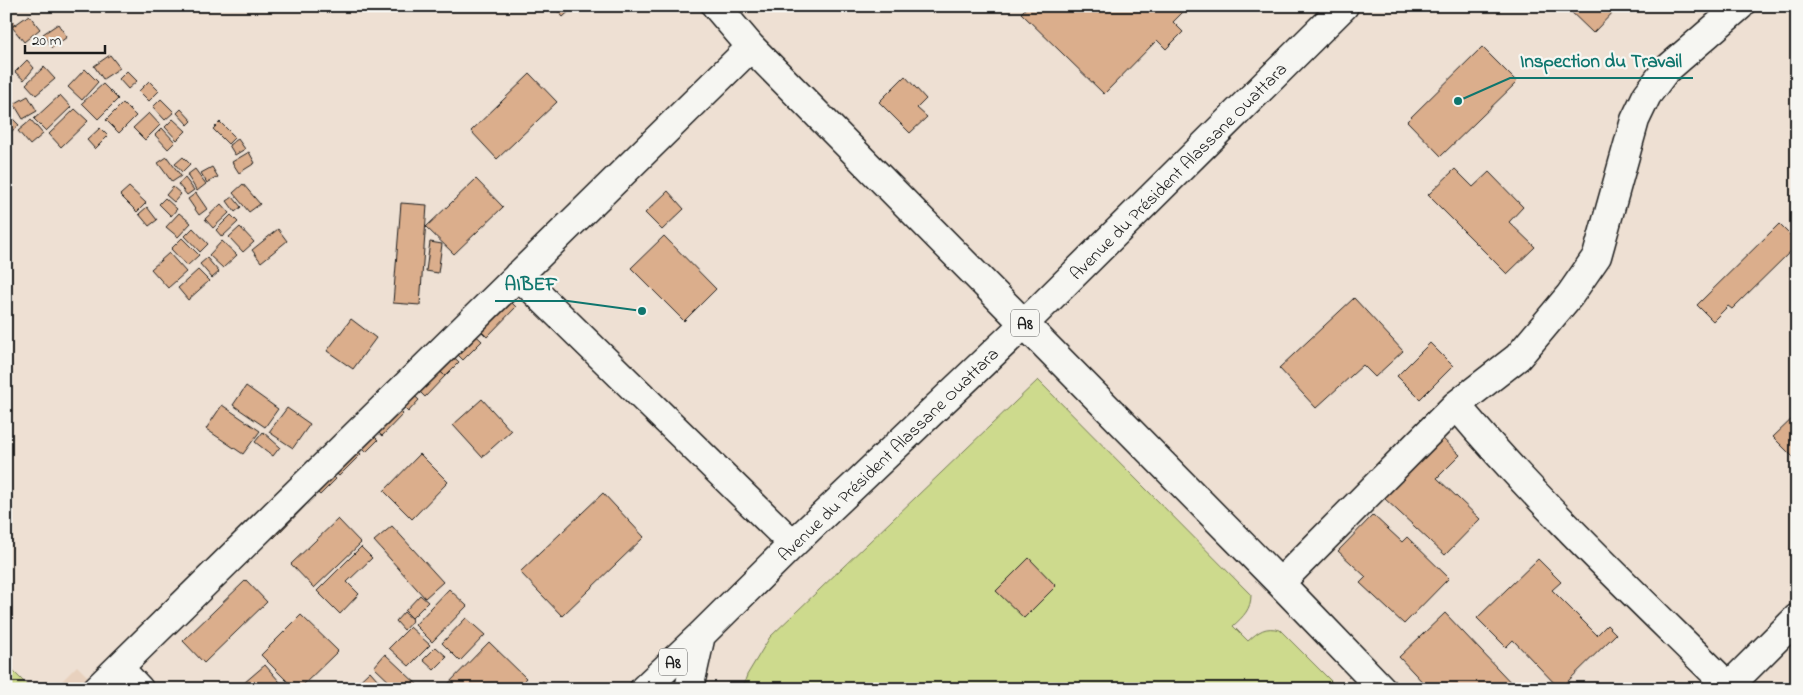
<svg xmlns="http://www.w3.org/2000/svg" width="1803" height="695" viewBox="0 0 1803 695" font-family="'Indie Flower',sans-serif">
<rect width="100%" height="100%" fill="#eee0d3"/>
<filter id="ink" filterUnits="userSpaceOnUse"><feTurbulence type="fractalNoise" baseFrequency=".02" numOctaves="2"/><feDisplacementMap in="SourceGraphic" scale="10" xChannelSelector="R" yChannelSelector="G"/><feConvolveMatrix kernelMatrix="1 2 1 2 8 2 1 2 1" color-interpolation-filters="sRGB"/></filter>
<g filter="url(#ink)">
<path fill="#e8d1be" d="M 77,666 L 100,689 L 54,689 Z"/>
<path fill="#cdda8d" stroke="#747b54" d="M 1038,380 L 1251,595 C 1251,609 1244,616 1233,626 L 1248,641 C 1259,631 1265,626 1280,630 L 1339,689 L 742,689 L 747,675 L 770,637 Z
M 6,664 L 31,689 L 6,689 Z"/>
<path fill="#dbae8c" stroke="#1c1c1c" d="M 553,6 L 575,6 L 563,17 Z
M 1028,6 L 1189,6 L 1173,22 L 1183,32 L 1166,49 L 1157,40 L 1104,94 L 1021,13 Z
M 1565,6 L 1619,6 L 1593,33 Z
M 6,13 L 15,24 L 6,31 Z
M 29,15 L 40,29 L 24,42 L 12,27 Z
M 58,24 L 67,37 L 52,48 L 43,34 Z
M 1482,47 L 1517,82 L 1441,156 L 1407,121 Z
M 110,55 L 120,68 L 103,79 L 94,66 Z
M 27,60 L 34,68 L 24,80 L 15,72 Z
M 44,67 L 55,79 L 36,95 L 26,84 Z
M 85,69 L 98,82 L 82,100 L 68,87 Z
M 127,71 L 137,81 L 128,89 L 119,79 Z
M 530,74 L 557,102 L 497,159 L 471,131 Z
M 905,76 L 926,99 L 917,108 L 927,117 L 910,133 L 879,102 Z
M 149,81 L 159,91 L 149,101 L 139,91 Z
M 103,84 L 118,99 L 98,119 L 82,103 Z
M 60,95 L 71,107 L 46,131 L 34,119 Z
M 28,96 L 37,111 L 23,119 L 14,104 Z
M 161,99 L 174,112 L 165,120 L 153,107 Z
M 123,103 L 136,116 L 119,133 L 106,120 Z
M 75,109 L 88,121 L 61,147 L 49,134 Z
M 181,109 L 192,121 L 188,125 L 177,113 Z
M 6,112 L 19,125 L 6,136 Z
M 149,113 L 160,125 L 145,140 L 133,128 Z
M 173,119 L 186,131 L 177,140 L 165,127 Z
M 31,120 L 43,134 L 30,145 L 18,131 Z
M 220,122 L 235,137 L 228,144 L 213,129 Z
M 100,128 L 108,136 L 95,149 L 87,140 Z
M 162,128 L 175,142 L 168,149 L 155,135 Z
M 238,139 L 245,149 L 235,155 L 229,145 Z
M 249,152 L 255,163 L 239,173 L 232,162 Z
M 167,157 L 181,176 L 172,182 L 158,163 Z
M 183,157 L 190,164 L 182,172 L 175,164 Z
M 212,167 L 218,177 L 207,183 L 201,173 Z
M 195,169 L 206,184 L 197,191 L 187,175 Z
M 1455,169 L 1473,187 L 1489,172 L 1523,207 L 1509,222 L 1535,247 L 1507,274 L 1428,195 Z
M 185,178 L 194,190 L 187,195 L 178,184 Z
M 476,179 L 503,207 L 454,254 L 426,227 Z
M 243,184 L 260,204 L 249,212 L 233,193 Z
M 129,187 L 146,203 L 137,212 L 120,195 Z
M 173,187 L 181,194 L 174,202 L 166,195 Z
M 668,191 L 684,209 L 662,230 L 645,213 Z
M 196,193 L 207,209 L 199,215 L 188,199 Z
M 233,197 L 241,207 L 235,212 L 227,201 Z
M 165,198 L 177,209 L 171,216 L 159,204 Z
M 401,203 L 427,205 L 420,305 L 393,303 Z
M 221,204 L 229,213 L 213,228 L 205,219 Z
M 147,207 L 157,220 L 149,226 L 139,214 Z
M 179,213 L 191,223 L 178,237 L 166,227 Z
M 231,215 L 238,222 L 222,237 L 216,230 Z
M 1779,224 L 1797,242 L 1797,245 L 1732,309 L 1728,306 L 1713,321 L 1697,305 Z
M 240,227 L 254,242 L 243,252 L 229,237 Z
M 193,228 L 208,244 L 200,252 L 185,236 Z
M 278,229 L 287,241 L 261,262 L 252,250 Z
M 664,236 L 716,289 L 684,321 L 631,268 Z
M 182,238 L 199,255 L 187,266 L 171,249 Z
M 222,241 L 237,255 L 223,268 L 209,255 Z
M 430,242 L 442,244 L 438,273 L 426,271 Z
M 169,253 L 186,272 L 168,288 L 151,269 Z
M 207,258 L 219,272 L 212,278 L 200,264 Z
M 198,270 L 209,281 L 188,300 L 178,288 Z
M 505,296 L 516,307 L 487,337 L 476,326 Z
M 1354,298 L 1403,351 L 1375,377 L 1363,365 L 1316,408 L 1279,368 Z
M 351,319 L 376,338 L 353,369 L 327,351 Z
M 470,330 L 482,341 L 463,360 L 452,349 Z
M 1430,343 L 1453,366 L 1420,399 L 1397,376 Z
M 447,351 L 459,362 L 445,376 L 434,365 Z
M 431,363 L 445,376 L 425,397 L 412,384 Z
M 246,386 L 278,409 L 265,427 L 233,405 Z
M 408,390 L 419,400 L 408,412 L 397,401 Z
M 482,399 L 511,431 L 482,457 L 453,425 Z
M 391,403 L 403,414 L 382,436 L 370,425 Z
M 222,405 L 260,431 L 243,454 L 206,429 Z
M 287,408 L 310,424 L 293,448 L 269,432 Z
M 1797,414 L 1797,461 L 1773,437 Z
M 367,429 L 378,440 L 366,452 L 355,441 Z
M 263,432 L 280,447 L 273,456 L 255,442 Z
M 1441,437 L 1460,455 L 1437,478 L 1480,519 L 1445,555 L 1384,498 Z
M 353,447 L 361,454 L 339,476 L 331,469 Z
M 420,454 L 448,482 L 412,519 L 384,491 Z
M 326,469 L 336,479 L 320,495 L 310,486 Z
M 303,493 L 310,501 L 274,538 L 266,530 Z
M 603,493 L 644,537 L 562,616 L 520,572 Z
M 1373,515 L 1402,542 L 1407,537 L 1449,578 L 1404,624 L 1360,583 L 1366,577 L 1338,551 Z
M 338,519 L 361,543 L 314,588 L 291,564 Z
M 392,526 L 443,582 L 425,598 L 374,541 Z
M 361,547 L 372,558 L 347,582 L 359,594 L 340,614 L 317,591 Z
M 1029,558 L 1056,586 L 1024,618 L 996,591 Z
M 1538,559 L 1561,582 L 1552,590 L 1597,635 L 1607,625 L 1616,634 L 1560,689 L 1513,640 L 1506,647 L 1477,618 Z
M 246,580 L 267,602 L 204,663 L 183,641 Z
M 449,589 L 467,606 L 432,642 L 415,625 Z
M 420,595 L 428,602 L 412,618 L 405,611 Z
M 404,612 L 413,620 L 404,630 L 396,621 Z
M 1445,613 L 1517,689 L 1429,689 L 1399,657 Z
M 301,615 L 338,651 L 299,689 L 295,689 L 261,655 Z
M 466,618 L 485,635 L 460,661 L 442,643 Z
M 410,627 L 430,645 L 409,666 L 389,648 Z
M 489,642 L 526,678 L 516,689 L 443,689 Z
M 436,647 L 447,657 L 434,670 L 423,660 Z
M 385,654 L 422,689 L 397,689 L 374,667 Z
M 265,665 L 286,689 L 237,689 Z
M 370,671 L 386,689 L 351,689 Z
M 543,681 L 551,689 L 534,689 Z
M 923,684 L 928,689 L 918,689 Z"/>
<g fill="none" stroke-linecap="round" stroke-linejoin="round">
<defs>
<path id="minor" d="M 716,6 L 751,47 L 1280,583 L 1382,689
M 518,275 L 793,544
M 1456,405 C 1540,505 1636,595 1728,686
M 1280,583 L 1456,405 L 1518,357 L 1570,295 L 1597,256 L 1635,120 L 1647,95 L 1665,71 L 1740,6
M 119,668 L 139,689
M 97,689 L 751,47
M 1726,689 L 1797,618"/>
<path id="major" d="M 644,689 L 701,635 L 793,544 L 1024,324 L 1344,6
M 689,689 L 701,635"/>
</defs>
<use href="#minor" stroke="#1c1c1c" stroke-width="31"/>
<use href="#major" stroke="#1c1c1c" stroke-width="31"/>
<use href="#minor" stroke="#f6f6f2" stroke-width="28"/>
<use href="#major" stroke="#f6f6f2" stroke-width="28"/>
</g>
</g>
<g text-anchor="middle" stroke-width="4.5" stroke-linejoin="round" paint-order="stroke">
<g fill="#f6f6f2" stroke="#5d5d5c" stroke-width="1">
<rect x="1011" y="309.5" width="28" height="27" rx="4"/>
<rect x="659" y="648.5" width="28" height="27" rx="4"/>
</g>
<g font-size="16" font-weight="bold" fill="#1c1c1c">
<text x="1025" y="329">A8</text>
<text x="673" y="668">A8</text>
</g>
<g font-size="18" fill="#1c1c1c" stroke="#f6f6f2">
<text transform="translate(1178 171) rotate(-45)" y="6">Avenue du Président Alassane Ouattara</text>
<text transform="translate(888 454) rotate(-44)" y="6">Avenue du Président Alassane Ouattara</text>
</g>
</g>
<path fill="none" stroke="#0f766e" stroke-width="2" d="M1458 101L1510 78H1693M642 311L568 301H495"/>
<g fill="#0f766e" stroke="#f6f6f2" stroke-width="2">
<circle cx="1458" cy="101" r="5"/>
<circle cx="642" cy="311" r="5"/>
</g>
<g font-size="19" text-anchor="middle" font-weight="bold" fill="#0f766e" stroke="#f6f6f2" stroke-width="4.5" stroke-linejoin="round" paint-order="stroke">
<text x="1601" y="67">Inspection du Travail</text>
<text x="531" y="290">AIBEF</text>
</g>
<rect width="1803" height="695" fill="none" stroke="#f6f6f2" stroke-width="25"/>
<rect x="12" y="12" width="1778" height="670" fill="none" stroke="#1c1c1c" stroke-width="2" filter="url(#ink)"/>
<path d="M25 45v8h80v-8" fill="none" stroke="#1c1c1c" stroke-width="2.5"/>
<text x="32" y="45" font-size="15" fill="#1c1c1c" stroke="#f6f6f2" stroke-width="4" paint-order="stroke">20 m</text>
</svg>
